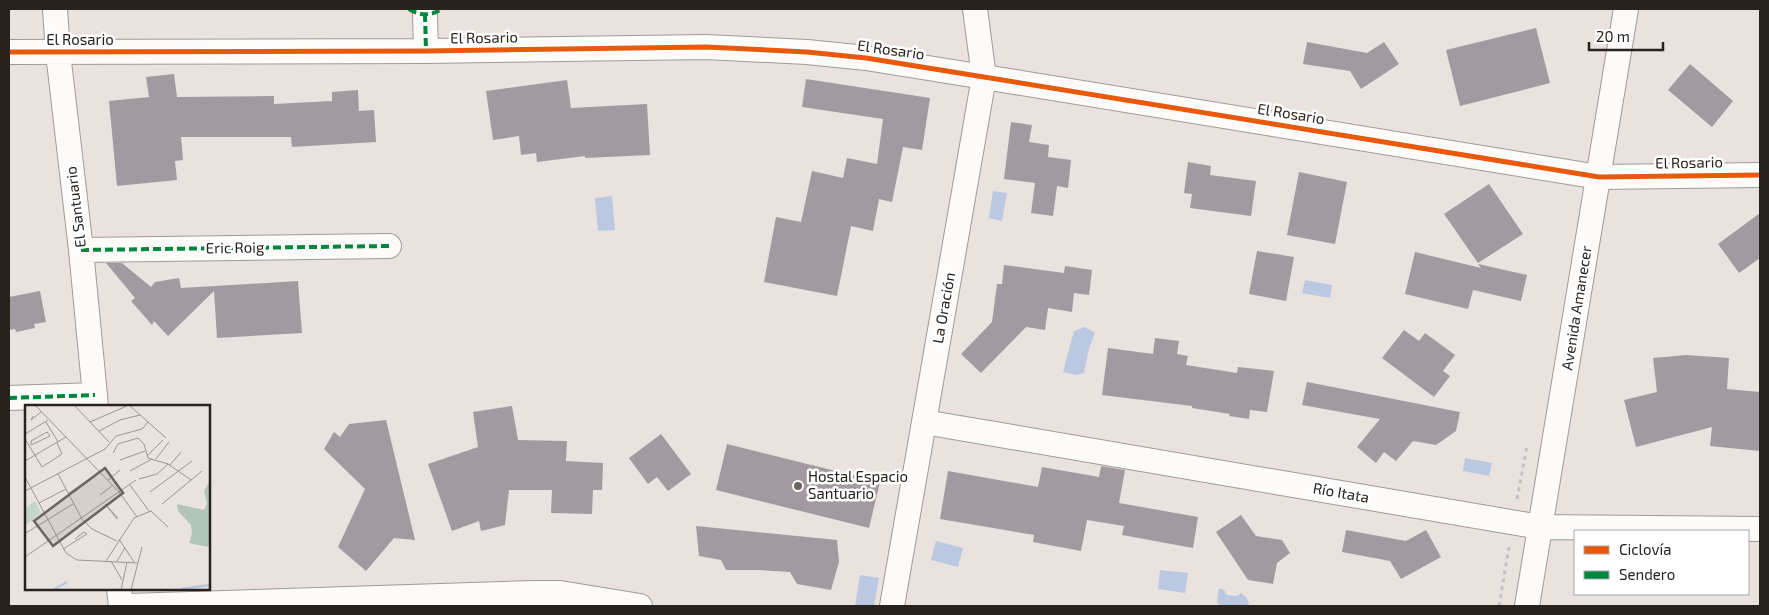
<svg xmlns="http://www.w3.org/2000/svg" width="1769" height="615" viewBox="0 0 1769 615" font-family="'Exo 2',sans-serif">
<rect width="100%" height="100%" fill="#eae2de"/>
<path fill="#bbc8e1" d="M 993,191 L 1007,193 L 1002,221 L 989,218 Z
M 612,196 L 615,230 L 598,231 L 595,198 Z
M 1305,280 L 1332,285 L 1330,298 L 1302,293 Z
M 1085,327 L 1095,333 L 1089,349 L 1084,373 L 1076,375 L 1063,372 L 1074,331 Z
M 1465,458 L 1492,463 L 1489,476 L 1463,471 Z
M 936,541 L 963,548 L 958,567 L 931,560 Z
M 1160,570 L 1188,573 L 1185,593 L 1158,589 Z
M 860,575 L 879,578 L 874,606 L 855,606 Z
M 1219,588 L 1224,590 L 1227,595 L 1237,596 L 1241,593 L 1246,597 L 1249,603 L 1247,606 L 1221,606 L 1217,602 Z"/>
<path fill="#a29aa0" d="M 1536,28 L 1550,83 L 1460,106 L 1446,50 Z
M 1307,42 L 1367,53 L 1384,42 L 1399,64 L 1361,89 L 1350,71 L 1303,64 Z
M 1690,64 L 1733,101 L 1712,127 L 1668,90 Z
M 174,74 L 177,97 L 274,96 L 274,104 L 332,101 L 332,92 L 358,90 L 359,111 L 374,110 L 376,142 L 292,147 L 291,137 L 181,137 L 183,160 L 175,161 L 177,180 L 117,186 L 109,101 L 149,97 L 146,77 Z
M 806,79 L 930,98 L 922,150 L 903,147 L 892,202 L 879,199 L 873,231 L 851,226 L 837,296 L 764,282 L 776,217 L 801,222 L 812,171 L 843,178 L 847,158 L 877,164 L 883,119 L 802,107 Z
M 567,80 L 571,108 L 647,104 L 650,155 L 585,158 L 585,156 L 537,162 L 536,153 L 521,155 L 519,136 L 493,140 L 486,91 Z
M 1011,122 L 1032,125 L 1029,142 L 1049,145 L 1048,157 L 1071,160 L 1068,188 L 1057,186 L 1053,216 L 1031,213 L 1035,183 L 1004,179 Z
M 1188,162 L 1211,166 L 1210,175 L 1256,181 L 1251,216 L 1190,208 L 1192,194 L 1184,193 Z
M 1299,172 L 1347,182 L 1335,244 L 1287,235 Z
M 1489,184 L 1523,234 L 1478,263 L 1444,214 Z
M 1760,213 L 1760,258 L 1739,273 L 1718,244 Z
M 1257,251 L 1294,257 L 1286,301 L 1249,294 Z
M 1415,252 L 1481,268 L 1478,264 L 1527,275 L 1521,301 L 1473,290 L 1468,309 L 1405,294 Z
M 106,263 L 122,263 L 151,287 L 155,282 L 179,278 L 181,288 L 298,281 L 302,333 L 217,338 L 214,291 L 168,336 L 154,321 L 152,325 L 131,301 L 135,298 Z
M 1004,265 L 1064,273 L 1065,266 L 1092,270 L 1089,295 L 1074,293 L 1072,312 L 1048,308 L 1045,330 L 1026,327 L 981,373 L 961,354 L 992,322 L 997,284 L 1002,284 Z
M 40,291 L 46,322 L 34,324 L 35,328 L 16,332 L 15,329 L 9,330 L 9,297 Z
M 1404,330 L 1419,341 L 1425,333 L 1455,355 L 1443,371 L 1450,376 L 1434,397 L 1382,358 Z
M 1155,338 L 1179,341 L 1177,354 L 1188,356 L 1186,365 L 1237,373 L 1238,367 L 1274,371 L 1267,412 L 1250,410 L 1249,419 L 1229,416 L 1230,414 L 1192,408 L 1192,406 L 1102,395 L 1108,348 L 1153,354 Z
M 1686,355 L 1729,358 L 1727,389 L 1760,392 L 1760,451 L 1710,446 L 1712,427 L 1636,447 L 1624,400 L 1657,392 L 1653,358 Z
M 1307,382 L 1460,412 L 1456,431 L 1436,445 L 1413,441 L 1396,461 L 1384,452 L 1376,463 L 1357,447 L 1380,419 L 1302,405 Z
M 512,406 L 518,440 L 567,441 L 566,461 L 603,463 L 602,490 L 593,490 L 592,514 L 551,513 L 552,490 L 509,490 L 505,525 L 481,531 L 479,521 L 452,531 L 428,464 L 478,447 L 473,412 Z
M 386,420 L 415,540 L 394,538 L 366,571 L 338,547 L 365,489 L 324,449 L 334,432 L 340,437 L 349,424 Z
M 661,434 L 691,474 L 668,491 L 657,477 L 648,484 L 629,458 Z
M 727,444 L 880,482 L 869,528 L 716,490 Z
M 1101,466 L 1125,470 L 1119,503 L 1198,517 L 1193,548 L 1122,535 L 1124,526 L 1087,520 L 1081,551 L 1033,542 L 1034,535 L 940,519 L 948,471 L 1038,487 L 1042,467 L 1099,477 Z
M 1241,515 L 1256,536 L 1282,540 L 1290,553 L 1277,563 L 1273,584 L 1248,580 L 1216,532 Z
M 696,526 L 837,540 L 839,562 L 831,590 L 797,584 L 790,572 L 759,570 L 726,570 L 721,560 L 699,556 Z
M 1346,530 L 1406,541 L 1426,530 L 1441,557 L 1401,579 L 1390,561 L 1342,552 Z"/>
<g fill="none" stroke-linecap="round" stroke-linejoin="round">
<defs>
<path id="minor" d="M 55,9 L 58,53 L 81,250 L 96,406
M 425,14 L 426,51
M 9,52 L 426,51 L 706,47 L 807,52 L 866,58 L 984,77 L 1599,177 L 1760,175
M 81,250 L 389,246
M 9,398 L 95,395
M 924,422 L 1540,527 L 1760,529
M 119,589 L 121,606
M 128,606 L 534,593 L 560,593 L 640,606
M 892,606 L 984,77 L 975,9
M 1527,606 L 1626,9"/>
</defs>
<use href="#minor" stroke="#a09a97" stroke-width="26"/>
<path stroke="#c4c2c0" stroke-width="3" stroke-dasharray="4 4" stroke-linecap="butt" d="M 1517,499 L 1527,446
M 1499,606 L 1509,547"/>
<use href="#minor" stroke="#fcfbfa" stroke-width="24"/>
<path stroke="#00873e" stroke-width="4" stroke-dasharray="8 4" stroke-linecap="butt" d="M 409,9 C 420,16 431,16 442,9
M 425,14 L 426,51
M 81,250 L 389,246
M 9,398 L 95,395"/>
<defs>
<path id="cycleway" d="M 9,52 L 426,51 L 706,47 L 807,52 L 866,58 L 984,77 L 1599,177 L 1760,175"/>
</defs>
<use href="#cycleway" stroke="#fff" stroke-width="8"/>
<use href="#cycleway" stroke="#e8590c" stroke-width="5"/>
</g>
<circle fill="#6b6561" stroke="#fff" stroke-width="2" cx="798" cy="486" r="5"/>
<g text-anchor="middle" stroke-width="5" stroke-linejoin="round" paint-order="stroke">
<g font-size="15" fill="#27221e" stroke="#fff">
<text transform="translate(484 38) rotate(-1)" y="5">El Rosario</text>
<text x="80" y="45">El Rosario</text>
<text transform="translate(891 50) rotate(8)" y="5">El Rosario</text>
<text transform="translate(1291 114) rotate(9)" y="5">El Rosario</text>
<text transform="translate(1689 163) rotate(-1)" y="5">El Rosario</text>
<text transform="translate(76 207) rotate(-97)" y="5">El Santuario</text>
<text transform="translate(235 248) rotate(-1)" y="5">Eric Roig</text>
<text transform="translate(944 308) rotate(-80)" y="5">La Oración</text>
<text transform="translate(1577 308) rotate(-81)" y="5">Avenida Amanecer</text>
<text transform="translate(1341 493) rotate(10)" y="5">Río Itata</text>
</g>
<g font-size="15" fill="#27221e" stroke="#fff" text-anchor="start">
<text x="808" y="482">Hostal Espacio<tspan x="808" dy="17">Santuario</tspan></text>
</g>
</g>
<g transform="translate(25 405)">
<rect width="185" height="185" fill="#eae2de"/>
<path d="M 10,96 L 16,108 L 0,121 L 0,103 Z" fill="#c6d5ca"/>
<path d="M 185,76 L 185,141 L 183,142 L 164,138 L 167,129 L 166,120 L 153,106 L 152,99 L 179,105 L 182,99 L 179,86 Z" fill="#b1c6b9"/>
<path fill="none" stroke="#bbc8e1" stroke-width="2.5" d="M 156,184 L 185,180M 28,185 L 42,177"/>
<path fill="none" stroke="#9c9591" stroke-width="1" d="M 10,0 L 94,87 L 112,112M 49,0 L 84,37M 104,0 L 141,33M 8,11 L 6,15 L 16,7M 21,17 L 33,37M 65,17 L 104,0M 74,26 L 95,15 L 115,10M 22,27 L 25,31 L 6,40 L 6,36 ZM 0,29 L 23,15M 0,34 L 17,62 L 37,49 L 32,38M 88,48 L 93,39 L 113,33 L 119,39 L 123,53 L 143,59 L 166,75M 122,51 L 138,35M 131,54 L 144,37M 95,55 L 120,46M 0,56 L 41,32M 145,60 L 156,47M 105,66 L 127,54M 33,69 L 57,114 L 67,124 L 92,136M 0,72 L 41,148 L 52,155 L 113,158M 114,74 L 132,69 L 143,59M 83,75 L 95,65M 105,80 L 124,106M 0,86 L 80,44 L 91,31 L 117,24 L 123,17M 125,87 L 167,56M 44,88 L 75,67M 75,90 L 88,80M 14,98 L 41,84M 80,99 L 92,112 L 92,114 L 81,100M 137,99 L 177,66M 1,128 L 48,99M 94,134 L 109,157M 38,144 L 62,129 L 59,127 L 50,134M 0,152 L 111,75M 81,156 L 109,113 L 126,106 L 143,122M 86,156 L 97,175M 92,156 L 100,143M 96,185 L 102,157M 106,185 L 117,142"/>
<path fill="#6b6561" fill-opacity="0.15" stroke="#6b6561" stroke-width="2.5" d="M 80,63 L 98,88 L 28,141 L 9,116 Z"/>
<rect width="185" height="185" fill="none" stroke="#27221e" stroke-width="2.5"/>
</g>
<rect width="1769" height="615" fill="none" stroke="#27221e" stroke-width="20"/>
<rect x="1574" y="530" width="175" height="65" fill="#ffffff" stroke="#a9a7a5"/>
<rect x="1584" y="546" width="25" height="8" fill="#e8590c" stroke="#a9a7a5"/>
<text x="1619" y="555" font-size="15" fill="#27221e">Ciclovía</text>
<rect x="1584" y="571" width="25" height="8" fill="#00873e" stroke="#a9a7a5"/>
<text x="1619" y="580" font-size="15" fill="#27221e">Sendero</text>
<path d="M1589 42v8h74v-8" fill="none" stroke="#27221e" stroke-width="2.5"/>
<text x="1596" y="42" font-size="15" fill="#27221e" stroke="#ffffff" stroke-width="4" paint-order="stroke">20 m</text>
</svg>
